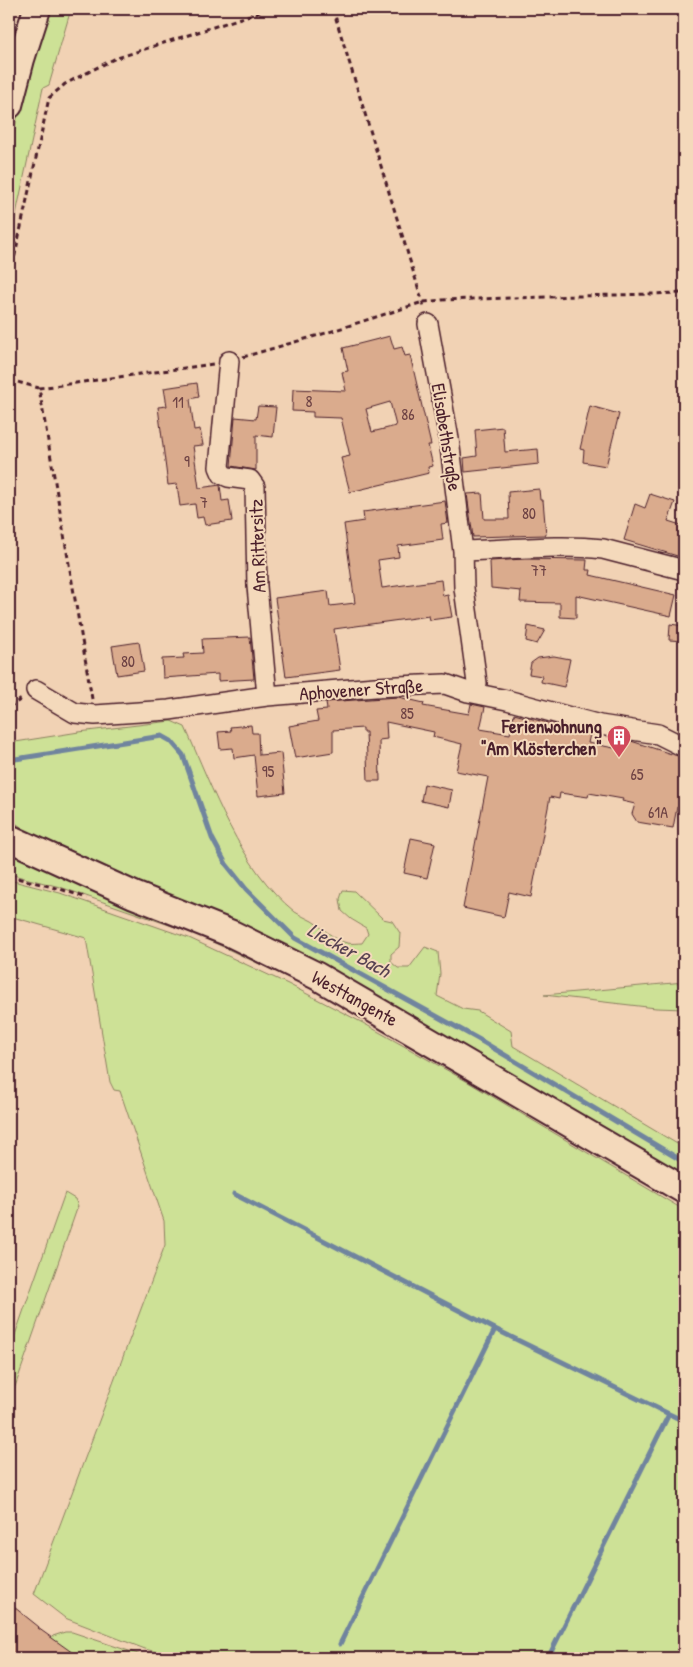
<svg xmlns="http://www.w3.org/2000/svg" width="693" height="1667" viewBox="0 0 693 1667" font-family="'Patrick Hand',sans-serif">
<rect width="100%" height="100%" fill="#f1d2b4"/>
<filter id="ink" filterUnits="userSpaceOnUse"><feTurbulence type="fractalNoise" baseFrequency=".02" numOctaves="2"/><feDisplacementMap in="SourceGraphic" scale="10" xChannelSelector="R" yChannelSelector="G"/><feConvolveMatrix kernelMatrix="1 2 1 2 8 2 1 2 1" color-interpolation-filters="sRGB"/></filter>
<g filter="url(#ink)">
<path fill="#cde196" stroke="#8c8060" d="M 48,9 L 71,9 L 49,85 L 43,88 L 9,247 L 9,157 L 19,108 Z
M 171,721 L 185,727 C 213,789 240,868 295,912 C 300,915 306,918 312,921 C 323,928 334,940 347,943 C 352,944 358,943 362,943 L 368,934 L 366,928 L 351,919 L 342,911 L 340,899 L 343,890 L 354,891 L 383,919 L 392,921 L 400,933 L 399,947 L 391,954 L 391,962 L 398,968 L 409,968 L 425,947 L 438,952 L 440,974 L 437,996 L 463,1009 L 478,1011 L 511,1031 L 513,1046 L 684,1148 L 684,1177 L 62,852 L 25,830 L 9,818 L 9,743 L 79,732 Z
M 9,850 L 64,879 L 260,957 L 420,1048 L 306,986 L 198,935 L 60,887 L 9,874 Z
M 9,880 L 60,893 L 189,938 L 288,984 L 363,1023 L 468,1082 L 684,1210 L 684,1658 L 333,1658 L 326,1654 L 294,1658 L 179,1658 L 145,1649 L 65,1618 L 34,1594 L 165,1245 L 164,1221 L 120,1091 L 114,1090 L 110,1082 L 86,938 L 9,916 Z
M 684,982 L 684,1009 L 656,1008 L 544,995 Z
M 65,1193 L 75,1199 L 78,1206 L 9,1404 L 9,1352 Z
M 65,1632 L 72,1632 L 150,1658 L 71,1658 L 47,1642 L 53,1636 Z"/>
<g fill="none" stroke-linecap="round" stroke-linejoin="round">
<path stroke="#70849e" stroke-width="5" d="M 9,760 L 162,736 L 171,741 L 183,755 L 212,838 L 226,864 L 246,889 L 295,938 L 478,1039 L 684,1162
M 234,1194 L 495,1329
M 340,1644 L 495,1329 L 669,1414
M 548,1658 L 669,1414 L 684,1421"/>
</g>
<path fill="#daab8d" stroke="#4a1f2b" fill-rule="evenodd" d="M 390,336 L 394,349 L 402,347 L 405,356 L 410,355 L 431,445 L 428,445 L 433,466 L 428,467 L 429,473 L 350,492 L 341,458 L 350,456 L 341,418 L 313,417 L 313,412 L 292,411 L 293,389 L 346,391 L 342,372 L 348,371 L 343,348 ZM 390,402 L 396,426 L 372,432 L 366,409 Z
M 197,383 L 199,397 L 190,399 L 194,430 L 200,429 L 203,445 L 193,446 L 199,488 L 220,485 L 222,501 L 229,500 L 232,521 L 205,525 L 203,517 L 197,518 L 195,504 L 180,506 L 177,484 L 168,485 L 158,407 L 167,406 L 164,388 Z
M 258,406 L 276,407 L 273,437 L 256,435 L 256,470 L 231,466 L 235,417 L 256,419 Z
M 590,406 L 619,414 L 606,466 L 583,462 L 584,450 L 580,449 Z
M 503,427 L 505,452 L 538,449 L 539,464 L 465,472 L 464,458 L 477,456 L 475,430 Z
M 539,489 L 540,500 L 543,500 L 546,535 L 473,537 L 467,494 L 482,493 L 484,519 L 509,519 L 508,492 Z
M 650,494 L 675,502 L 668,521 L 684,526 L 684,558 L 624,540 L 635,504 L 645,508 Z
M 445,501 L 448,523 L 441,524 L 443,540 L 398,546 L 399,557 L 378,560 L 382,588 L 441,580 L 443,596 L 448,595 L 452,617 L 430,620 L 429,616 L 334,629 L 340,670 L 286,677 L 275,598 L 328,591 L 330,606 L 355,603 L 344,524 L 364,521 L 363,512 Z
M 525,559 L 587,560 L 586,570 L 591,570 L 590,575 L 676,595 L 671,616 L 576,595 L 576,618 L 560,617 L 560,603 L 520,602 L 521,591 L 491,588 L 490,561 Z
M 670,624 L 684,626 L 684,641 L 669,640 Z
M 528,626 L 545,630 L 537,644 L 526,641 Z
M 250,637 L 254,679 L 218,681 L 218,674 L 163,678 L 162,659 L 184,658 L 183,654 L 203,653 L 202,639 Z
M 139,642 L 144,671 L 117,675 L 112,646 Z
M 554,656 L 570,659 L 564,687 L 541,682 L 542,676 L 529,674 L 531,663 L 538,658 Z
M 398,697 L 424,703 L 423,706 L 469,714 L 471,704 L 485,707 L 480,729 L 510,734 L 514,714 L 590,734 L 588,743 L 614,748 L 616,739 L 631,741 L 684,758 L 684,809 L 677,807 L 673,828 L 637,822 L 632,814 L 635,804 L 622,801 L 623,799 L 589,793 L 588,797 L 560,793 L 559,799 L 550,797 L 531,897 L 509,892 L 504,917 L 463,908 L 488,777 L 456,771 L 462,744 L 433,737 L 434,732 L 386,722 L 387,739 L 379,740 L 380,781 L 368,781 L 366,732 L 363,732 L 363,728 L 333,730 L 333,752 L 295,758 L 289,726 L 318,721 L 316,711 L 327,710 L 326,702 Z
M 251,725 L 252,733 L 258,733 L 259,755 L 281,753 L 285,793 L 258,796 L 254,755 L 234,758 L 233,748 L 220,749 L 218,732 L 231,731 L 230,727 Z
M 424,784 L 452,790 L 449,807 L 421,801 Z
M 411,838 L 435,843 L 427,878 L 404,873 Z
M 9,1603 L 39,1627 L 38,1628 L 80,1658 L 9,1658 Z"/>
<g fill="none" stroke-linecap="round" stroke-linejoin="round">
<defs>
<path id="street" d="M 428,324 L 449,439 L 463,551 L 464,588 L 477,683 L 475,693
M 229,361 L 219,467 L 222,474 L 228,477 L 250,480 L 255,487 L 257,586 L 267,696
M 463,551 C 509,550 557,544 603,549 L 684,570
M 36,690 L 75,713 L 95,715 L 169,710 L 267,696 L 375,687 L 445,684 L 468,692 L 507,700 L 600,725 L 658,734 L 684,747"/>
<path id="secondary" d="M 9,105 L 21,59 L 37,9
M 9,838 L 134,895 L 232,934 L 317,976 L 684,1190"/>
</defs>
<use href="#street" stroke="#4a1f2b" stroke-width="22"/>
<use href="#secondary" stroke="#4a1f2b" stroke-width="30"/>
<path stroke="#4a1f2b" stroke-width="3" stroke-dasharray="5 4" stroke-linecap="butt" d="M 333,9 L 425,310
M 9,292 L 11,273 L 49,98 L 65,84 L 114,59 L 269,9
M 243,357 L 326,333 L 423,302 L 442,300 L 684,293
M 9,368 L 14,381 L 39,388
M 92,699 L 39,388 L 213,364
M 9,707 L 23,698
M 9,807 L 13,818
M 9,876 L 60,889 L 87,898"/>
<use href="#street" stroke="#f4d9bb" stroke-width="19"/>
<use href="#secondary" stroke="#f4d9bb" stroke-width="26"/>
</g>
</g>
<defs>
<symbol id="building-pin" viewBox="-11 -11 22 30"><path d="M0 17L-7.5 6A9.5 9.5 0 1 1 7.5 6Z" fill="#d1495b" stroke="#f4d9bb"/><path d="M-4-6H4V6H1V3H-1V6H-4ZM-2.5-4.3h1.7v1.8h-1.7ZM.8-4.3h1.7v1.8H.8ZM-2.5-1h1.7V.8h-1.7ZM.8-1h1.7V.8H.8Z" fill="#fff"/></symbol>
</defs>
<g fill-rule="evenodd">
<use href="#building-pin" x="605" y="723" width="28" height="38"/>
</g>
<g text-anchor="middle" stroke-width="4" stroke-linejoin="round" paint-order="stroke">
<g font-size="16" fill="#6e4244">
<text x="309" y="407">8</text>
<text x="178" y="408">11</text>
<text x="408" y="420">86</text>
<text x="187" y="467">9</text>
<text x="204" y="508">7</text>
<text x="529" y="519">80</text>
<text x="539" y="576">77</text>
<text x="128" y="667">80</text>
<text x="407" y="719">85</text>
<text x="268" y="777">95</text>
<text x="637" y="780">65</text>
<text x="658" y="818">61A</text>
</g>
<g font-size="19" fill="#4a1f2b" stroke="#f4d9bb">
<text transform="translate(447 437) rotate(81)" y="7">Elisabethstraße</text>
<text transform="translate(257 546) rotate(-92)" y="7">Am Rittersitz</text>
<text transform="translate(361 689) rotate(-4)" y="7">Aphovener Straße</text>
<text transform="translate(355 998) rotate(29)" y="7">Westtangente</text>
</g>
<g font-size="19" font-weight="bold" fill="#4a1f2b" stroke="#f4d9bb" text-anchor="end">
<text x="602" y="733">Ferienwohnung<tspan x="602" dy="22">"Am Klösterchen"</tspan></text>
</g>
<g font-size="20" font-style="italic" fill="#574151" stroke="#f4d9bb">
<text transform="translate(349 950) rotate(29)" y="7">Liecker Bach</text>
</g>
</g>
<rect width="693" height="1667" fill="none" stroke="#f4d9bb" stroke-width="30"/>
<rect x="15" y="15" width="663" height="1637" fill="none" stroke="#4a1f2b" stroke-width="2" filter="url(#ink)"/>
</svg>
